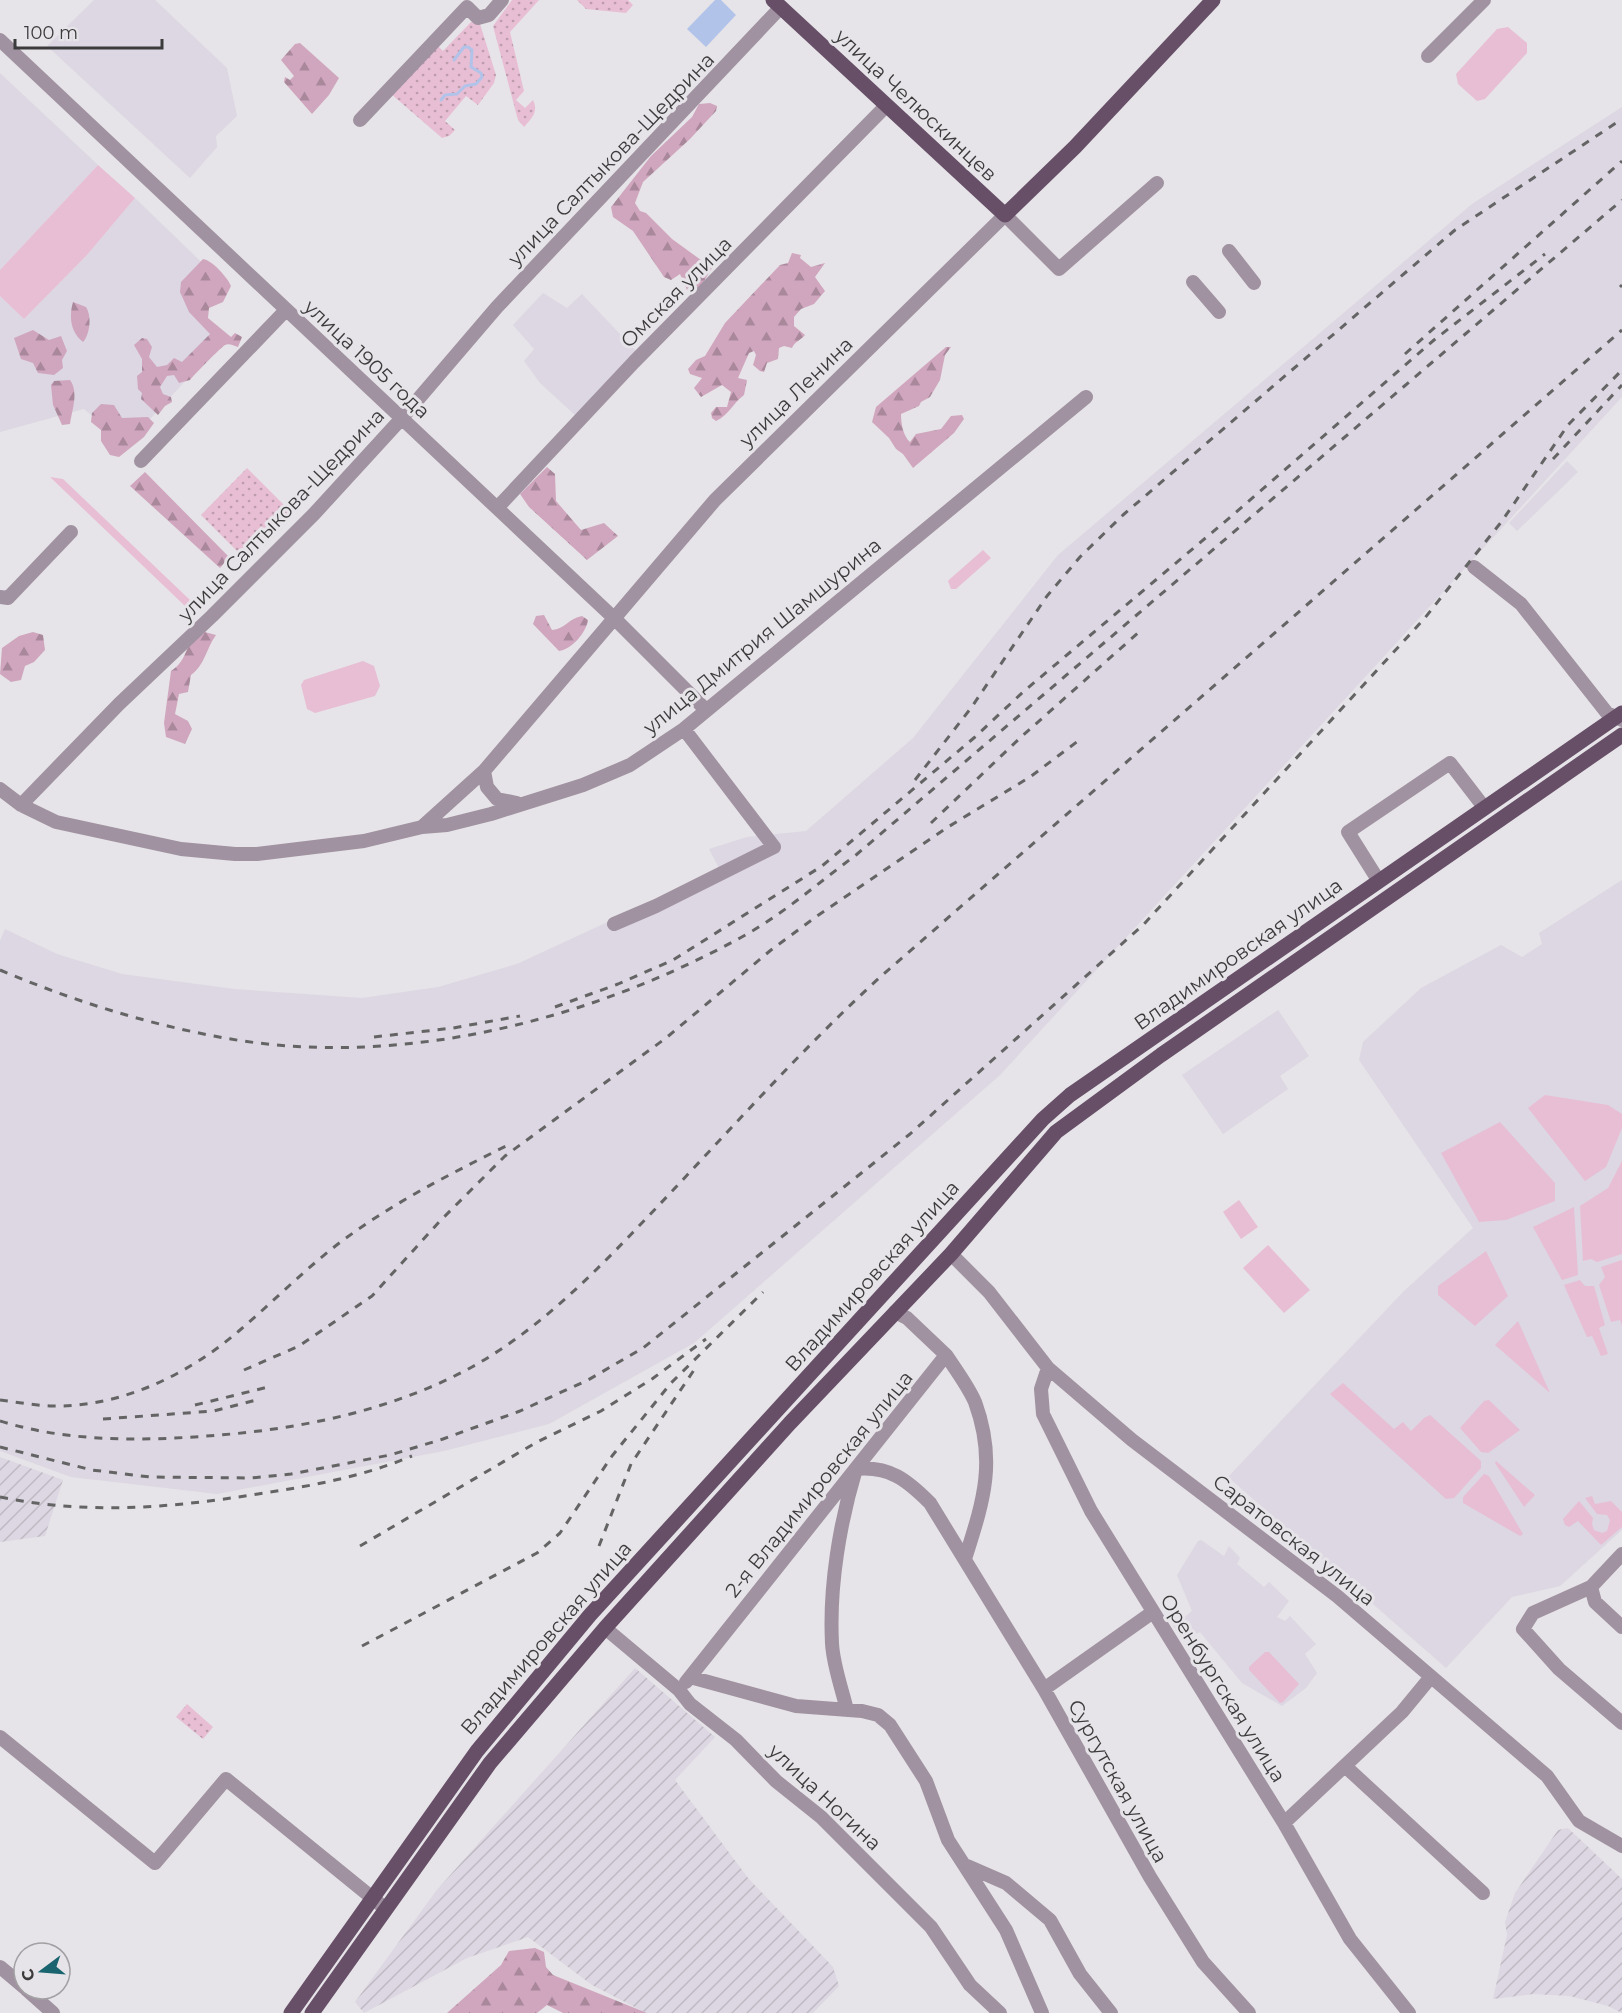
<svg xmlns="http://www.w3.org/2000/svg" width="1622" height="2013" viewBox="0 0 1622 2013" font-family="Montserrat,sans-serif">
<defs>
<pattern id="industrial-furrows" width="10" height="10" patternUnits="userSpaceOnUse" patternTransform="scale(1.5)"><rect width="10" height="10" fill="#dcd7e2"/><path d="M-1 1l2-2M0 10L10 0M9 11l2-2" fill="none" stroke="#beb9c3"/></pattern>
<pattern id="forest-firs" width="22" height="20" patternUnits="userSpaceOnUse" patternTransform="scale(1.5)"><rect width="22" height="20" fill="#d0a6be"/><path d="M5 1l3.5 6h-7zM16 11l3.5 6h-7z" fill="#aa889c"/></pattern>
<pattern id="park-dots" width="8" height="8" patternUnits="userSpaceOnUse" patternTransform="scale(1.5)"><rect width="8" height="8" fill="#e8bed5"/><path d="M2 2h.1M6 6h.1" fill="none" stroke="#bd9cae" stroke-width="1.8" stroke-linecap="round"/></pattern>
</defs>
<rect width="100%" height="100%" fill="#e6e4e8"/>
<path fill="#dcd7e2" d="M 94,0 L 155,0 L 227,68 L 237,116 L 216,136 L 217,147 L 190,178 L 47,46 Z
M 0,73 L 98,165 L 0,270 Z
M 1622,107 L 1622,397 L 1000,1075 L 694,1343 L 549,1424 L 444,1451 L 217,1494 L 71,1477 L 0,1451 L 0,941 L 5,929 L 57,954 L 122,974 L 234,989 L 362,998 L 438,987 L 517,964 L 720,870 L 709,849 L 747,837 L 806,831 L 913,738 L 1058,555 L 1472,204 Z
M 135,198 L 225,285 L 199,312 L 226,337 L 126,445 L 84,409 L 0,432 L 0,296 L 24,319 L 87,255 Z
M 543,293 L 567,308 L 582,294 L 637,352 L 576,416 L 540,383 L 524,361 L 534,349 L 513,325 Z
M 1567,461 L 1578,472 L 1517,531 L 1509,523 Z
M 1622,880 L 1622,1530 L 1560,1586 L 1512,1597 L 1446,1668 L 1228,1477 L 1403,1292 L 1473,1228 L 1359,1060 L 1363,1042 L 1421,988 L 1501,945 L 1522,957 L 1542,944 L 1539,933 Z
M 1278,1010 L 1309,1056 L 1280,1076 L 1288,1089 L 1223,1134 L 1182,1075 Z
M 1201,1540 L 1224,1556 L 1229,1546 L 1240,1558 L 1237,1564 L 1264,1587 L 1269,1582 L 1289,1601 L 1277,1617 L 1285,1621 L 1290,1616 L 1316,1644 L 1305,1654 L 1317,1673 L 1306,1688 L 1282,1706 L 1242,1683 L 1200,1632 L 1183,1640 L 1173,1626 L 1192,1611 L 1177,1575 L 1198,1541 Z"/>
<path fill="url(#industrial-furrows)" d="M 0,1457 L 63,1480 L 45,1536 L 0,1542 Z
M 635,1668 L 715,1737 L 675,1780 L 748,1878 L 833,1967 L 839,1986 L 813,2013 L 646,2013 L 592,1985 L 528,1937 L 467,1958 L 364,2013 L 355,2002 L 436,1891 Z
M 1568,1828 L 1622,1879 L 1622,2013 L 1608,2006 L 1570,1996 L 1533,1994 L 1493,1999 L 1507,1935 L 1505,1922 L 1515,1893 L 1558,1830 Z"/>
<path fill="#e8bed5" d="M 1508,27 L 1527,43 L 1527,53 L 1485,99 L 1477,101 L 1458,84 L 1456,74 L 1497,29 Z
M 98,165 L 135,198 L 87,255 L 24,319 L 0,296 L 0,270 Z
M 50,477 L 63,479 L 190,600 L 185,606 Z
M 983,550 L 991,558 L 956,589 L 951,589 L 948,581 L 951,578 Z
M 363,661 L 374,666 L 380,686 L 375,696 L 315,713 L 307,709 L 301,685 L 304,680 Z
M 1545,1095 L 1608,1105 L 1622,1114 L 1622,1128 L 1606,1167 L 1585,1181 L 1528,1108 Z
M 1500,1122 L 1555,1183 L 1555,1201 L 1506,1220 L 1479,1222 L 1441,1153 Z
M 1622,1161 L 1622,1254 L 1597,1262 L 1591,1259 L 1583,1261 L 1580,1206 L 1608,1188 Z
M 1239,1200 L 1258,1227 L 1241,1239 L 1223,1212 Z
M 1574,1207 L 1578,1275 L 1562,1280 L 1533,1227 Z
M 1268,1245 L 1310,1290 L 1284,1313 L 1243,1268 Z
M 1486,1251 L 1508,1296 L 1475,1326 L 1438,1295 L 1438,1286 Z
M 1622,1260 L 1622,1326 L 1620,1320 L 1611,1322 L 1599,1285 L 1605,1277 L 1601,1267 Z
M 1580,1280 L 1585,1286 L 1594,1286 L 1605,1325 L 1599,1328 L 1608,1354 L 1601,1356 L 1592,1336 L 1587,1337 L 1564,1285 Z
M 1518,1321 L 1550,1393 L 1495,1345 Z
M 1343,1383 L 1394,1429 L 1403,1422 L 1411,1431 L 1424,1418 L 1430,1415 L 1481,1461 L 1481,1468 L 1454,1498 L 1446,1499 L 1330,1394 Z
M 1489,1400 L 1520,1430 L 1488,1453 L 1481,1452 L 1460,1428 L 1484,1401 Z
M 1496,1461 L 1535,1495 L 1524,1507 L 1495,1463 Z
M 1484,1474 L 1489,1476 L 1523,1534 L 1520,1536 L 1463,1503 L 1463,1497 Z
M 1592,1496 L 1595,1504 L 1611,1501 L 1622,1512 L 1622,1527 L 1601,1545 L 1578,1521 L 1569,1527 L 1565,1525 L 1563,1519 L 1579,1501 L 1593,1518 L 1592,1524 L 1594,1530 L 1602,1533 L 1607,1531 L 1610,1520 L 1607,1515 L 1597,1514 L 1585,1498 Z
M 1265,1652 L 1269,1652 L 1299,1684 L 1283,1702 L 1280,1703 L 1249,1670 L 1249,1667 Z"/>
<path fill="url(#forest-firs)" d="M 300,43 L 339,78 L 329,95 L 312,114 L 284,82 L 285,77 L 290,80 L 294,76 L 281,60 L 295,44 Z
M 710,103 L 717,106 L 716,111 L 690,139 L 643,182 L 635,203 L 640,211 L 646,213 L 672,239 L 712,268 L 700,288 L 687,290 L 680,274 L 671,280 L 664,277 L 633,231 L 613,217 L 611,207 L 651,156 L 692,117 L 699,104 Z
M 792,253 L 801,255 L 800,258 L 811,267 L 825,263 L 815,277 L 825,291 L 814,304 L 801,309 L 794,317 L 794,326 L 805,335 C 801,340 794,342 792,348 L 784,346 L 779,348 L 778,359 L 767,363 L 764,372 L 760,371 L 753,365 L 756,355 L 754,351 L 749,353 L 738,378 L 747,380 L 744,395 C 733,403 729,415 716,421 L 712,418 L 711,413 L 716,407 L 727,407 L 731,392 L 722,385 L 701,397 L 694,388 L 702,378 L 690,374 L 688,369 L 696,360 L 705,356 L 725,323 L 780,265 L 788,263 Z
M 203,259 C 212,260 228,278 231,286 L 223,302 L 209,308 L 208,318 L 231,337 L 235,333 L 242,337 L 238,347 C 234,346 229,343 225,345 C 220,348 193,376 190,380 L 179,383 L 174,375 L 167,376 L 160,387 L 163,394 L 171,397 L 172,402 L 165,406 L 158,415 L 141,399 L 142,393 L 138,389 L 137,376 L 142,372 L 142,359 L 134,345 L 142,338 L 147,339 L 152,347 L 149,357 L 157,367 L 167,365 L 174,358 L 182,362 L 210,334 L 189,312 L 180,292 L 181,282 Z
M 73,302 L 86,307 C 92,316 90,334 83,342 C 70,332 69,316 73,302 Z
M 33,330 L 49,340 L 61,336 L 67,351 L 62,360 L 63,368 L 54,375 L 38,373 L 33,363 L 21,359 L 14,338 Z
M 946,347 L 951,347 L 945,355 L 940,380 L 930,397 L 921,402 L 919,406 L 901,414 C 901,423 903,436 910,442 L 916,434 L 941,429 L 951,416 L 962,415 L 964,419 L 954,433 L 913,468 L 903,454 L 896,449 L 889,438 L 872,422 L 876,407 Z
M 70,380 C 79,392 72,410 70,424 L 62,425 L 53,405 L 51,385 L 54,381 Z
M 101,404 L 114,405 L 122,418 L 148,417 L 154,423 L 144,437 L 119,457 L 110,455 L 101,441 L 101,430 L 91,422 L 92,413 Z
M 547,467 L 555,474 L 556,501 L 581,530 L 604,523 L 618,536 L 587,560 L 529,507 L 520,494 Z
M 145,472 L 229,557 L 220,568 L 130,486 Z
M 544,615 L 552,630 C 565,629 569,618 582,616 L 588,620 C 586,633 572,649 559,651 L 533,624 L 536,616 Z
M 201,631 L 216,635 C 206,649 205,665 191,675 L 188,692 L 179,694 L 175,714 L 188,721 L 192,729 L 185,744 L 166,737 L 164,723 L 171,671 C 189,660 185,640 201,631 Z
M 33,632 L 43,635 L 45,650 L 34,662 L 25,666 L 21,680 L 11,682 L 0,674 L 2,648 L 19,636 Z
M 535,1948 L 544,1952 L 546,1967 L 553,1975 L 647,2013 L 563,2013 L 547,2005 L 537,2013 L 447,2013 L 501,1965 L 509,1951 Z"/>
<path fill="url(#park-dots)" d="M 512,0 L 539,0 L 510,32 L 524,91 L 516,100 L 525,108 L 533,100 C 539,112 531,119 524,127 L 518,120 L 493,26 Z
M 577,0 L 628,0 L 633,5 L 626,13 L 586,9 Z
M 471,22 L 480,24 L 496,75 L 494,83 L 478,105 L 466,96 L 445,121 L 455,130 L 449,136 L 442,138 L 390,93 L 435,43 L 443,51 Z
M 247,468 L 290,511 L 244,558 L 201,515 Z
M 187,1704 L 213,1727 L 203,1739 L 176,1717 Z"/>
<path fill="#b2c3ea" d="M 715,0 L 721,0 L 736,15 L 706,47 L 687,29 Z"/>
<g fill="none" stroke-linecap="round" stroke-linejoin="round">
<path stroke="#b2c3ea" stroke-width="3" d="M 441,100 L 445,95 L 457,94 L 465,86 L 476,84 L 482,77 L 481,73 L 471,67 L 472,50 L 468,47 L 464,47 L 454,60"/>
<path stroke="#a092a1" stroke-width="14" d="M 0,40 L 616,620 L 705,709
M 1428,56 L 1484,0
M 360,120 L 467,7 L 478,18 L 489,15 L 502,0
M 1229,251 L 1254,283
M 1193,282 L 1219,312
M 141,461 L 286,310
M 497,508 L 634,362 L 886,106
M 1474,567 L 1521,604 L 1607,713 L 1622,720
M 0,597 L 8,598 L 71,532
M 484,771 L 487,787 L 497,799 L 517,803
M 0,789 L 21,805 L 56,822 L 181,849 L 235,854 L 257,854 L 364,841 L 422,827 L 447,825 L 491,814 L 583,785 L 630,765 L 684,729 L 1086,397
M 21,805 L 119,704 L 212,616 L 314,514 L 402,418 L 497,307 L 781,7
M 422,827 L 484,771 L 715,500 L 1005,215 L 1059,269 L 1157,183
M 1375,875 L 1348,832 L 1450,763 L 1480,802
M 614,924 L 656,906 L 774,847 L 684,729
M 951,1254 L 989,1292 L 1048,1368 L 1132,1440 L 1337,1596 L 1547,1776 L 1579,1821 L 1622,1846
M 946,1355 C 956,1370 968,1386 975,1402 C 997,1462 983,1502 965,1559
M 1048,1368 L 1041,1389 L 1043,1414 L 1091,1511 L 1284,1823 L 1350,1939 L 1409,2013
M 1622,1554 L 1591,1587 L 1533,1613 L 1523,1629 L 1559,1669 L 1622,1723
M 1591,1587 L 1595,1602 L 1622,1627
M 605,1628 L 679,1690 L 690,1704 L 736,1740 L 776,1781 L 821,1817 L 931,1927 L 970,1985 L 1000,2013
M 690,1677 L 796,1706 L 862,1711 L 878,1715 L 890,1725 L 926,1781 L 948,1840 L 1006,1930 L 1042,2013
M 686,1682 L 946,1355 L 907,1318 L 895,1312
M 1044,1689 L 1153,1612
M 847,1710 C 842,1689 833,1665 832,1643 C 829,1586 840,1522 856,1469 C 890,1466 907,1480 930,1503 L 1044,1689 L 1150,1877 L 1203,1962 L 1249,2013
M 0,1737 L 155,1863 L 226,1779 L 381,1905
M 1346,1767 L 1483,1893
M 1284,1823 L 1402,1712 L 1430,1678
M 967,1866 L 1006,1883 L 1050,1920 L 1080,1974 L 1111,2013
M 0,1967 L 24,1987
M 26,1989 L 53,2013"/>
<path stroke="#674f68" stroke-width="15" d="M 773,0 L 1005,215 L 1075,147 L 1213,0
M 291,2013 L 477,1751 L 590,1615 L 1043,1119 L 1070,1095 L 1622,713
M 312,2013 L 490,1763 L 605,1628 L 790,1423 L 951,1254 L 1056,1132 L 1161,1055 L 1622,735"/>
<path stroke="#656465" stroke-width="3" stroke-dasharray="8 8" stroke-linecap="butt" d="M 1620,287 L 1622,285
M 1405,354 L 1622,161
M 1553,459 L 1622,385
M 915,780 L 971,708 L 1047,596 L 1080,557 L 1123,515 L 1455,230 L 1622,119
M 931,823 L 1020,738 L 1139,632
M 0,970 C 69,999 140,1022 214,1036 C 391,1071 584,1023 740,938 C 781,916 818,883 856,855 L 1622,200
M 555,1007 L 618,984 L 673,960 L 822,866 L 975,737 L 1023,692 L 1234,514 L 1434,340 L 1545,254
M 374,1037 L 453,1028 L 520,1016
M 244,1370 L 299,1346 L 372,1296 L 439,1222 L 505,1156 L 666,1038 L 771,950 L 817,916 L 948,827 L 1030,777 L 1078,741
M 0,1400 C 16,1402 33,1405 50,1406 C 120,1408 188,1375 240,1330 C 274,1301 306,1268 342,1241 C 394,1202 454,1172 512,1143
M 195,1405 L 268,1387
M 103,1419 L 214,1411 L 260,1399
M 0,1421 C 71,1443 147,1441 220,1435 C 307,1428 395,1409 472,1367 C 545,1326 602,1265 659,1205 C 731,1129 801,1050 879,978 L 1622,330
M 0,1447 L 92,1470 L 150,1477 L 251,1478 L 291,1474 L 390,1455 L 443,1439 L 520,1411 L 588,1380 L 643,1348 L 910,1134 L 1144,924 L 1424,619 L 1502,521 L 1568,425 L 1622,370
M 0,1497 C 89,1515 169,1508 258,1494 C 311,1486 362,1477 412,1456
M 360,1546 L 537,1442 L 601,1411 L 652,1379 L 706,1339
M 599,1546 L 631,1464 L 694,1370
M 362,1646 L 537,1553 L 560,1533 L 612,1456 L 671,1383 L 763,1292"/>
</g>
<g text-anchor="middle" stroke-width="6" stroke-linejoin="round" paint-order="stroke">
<g font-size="20" fill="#3c3b3c" stroke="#e6e4e8">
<text transform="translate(916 105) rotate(43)" y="7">улица Челюскинцев</text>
<text transform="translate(611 159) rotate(-46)" y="7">улица Салтыкова-Щедрина</text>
<text transform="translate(676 292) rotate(-45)" y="7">Омская улица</text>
<text transform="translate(367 359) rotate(43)" y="7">улица 1905 года</text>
<text transform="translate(796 392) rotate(-44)" y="7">улица Ленина</text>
<text transform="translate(281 515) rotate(-46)" y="7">улица Салтыкова-Щедрина</text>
<text transform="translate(762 636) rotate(-39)" y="7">улица Дмитрия Шамшурина</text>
<text transform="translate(1238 954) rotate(-35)" y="7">Владимировская улица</text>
<text transform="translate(872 1276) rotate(-48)" y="7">Владимировская улица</text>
<text transform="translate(819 1484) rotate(-51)" y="7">2-я Владимировская улица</text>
<text transform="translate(1294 1540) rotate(38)" y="7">Саратовская улица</text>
<text transform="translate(546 1638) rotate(-49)" y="7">Владимировская улица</text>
<text transform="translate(1223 1688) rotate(58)" y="7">Оренбургская улица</text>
<text transform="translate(1118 1781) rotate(61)" y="7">Сургутская улица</text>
<text transform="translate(825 1797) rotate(43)" y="7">улица Ногина</text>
</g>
</g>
<g transform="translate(42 1971) rotate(254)"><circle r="28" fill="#e6e4e8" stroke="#a2a0a3" stroke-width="1.5"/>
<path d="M0-4.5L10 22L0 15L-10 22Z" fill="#19646f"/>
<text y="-9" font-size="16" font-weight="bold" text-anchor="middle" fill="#3c3b3c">С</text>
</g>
<path d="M15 39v9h147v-9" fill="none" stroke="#3c3b3c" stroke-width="3"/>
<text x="24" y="39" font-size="18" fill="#3c3b3c" stroke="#e6e4e8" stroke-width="4.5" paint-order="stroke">100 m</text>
</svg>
